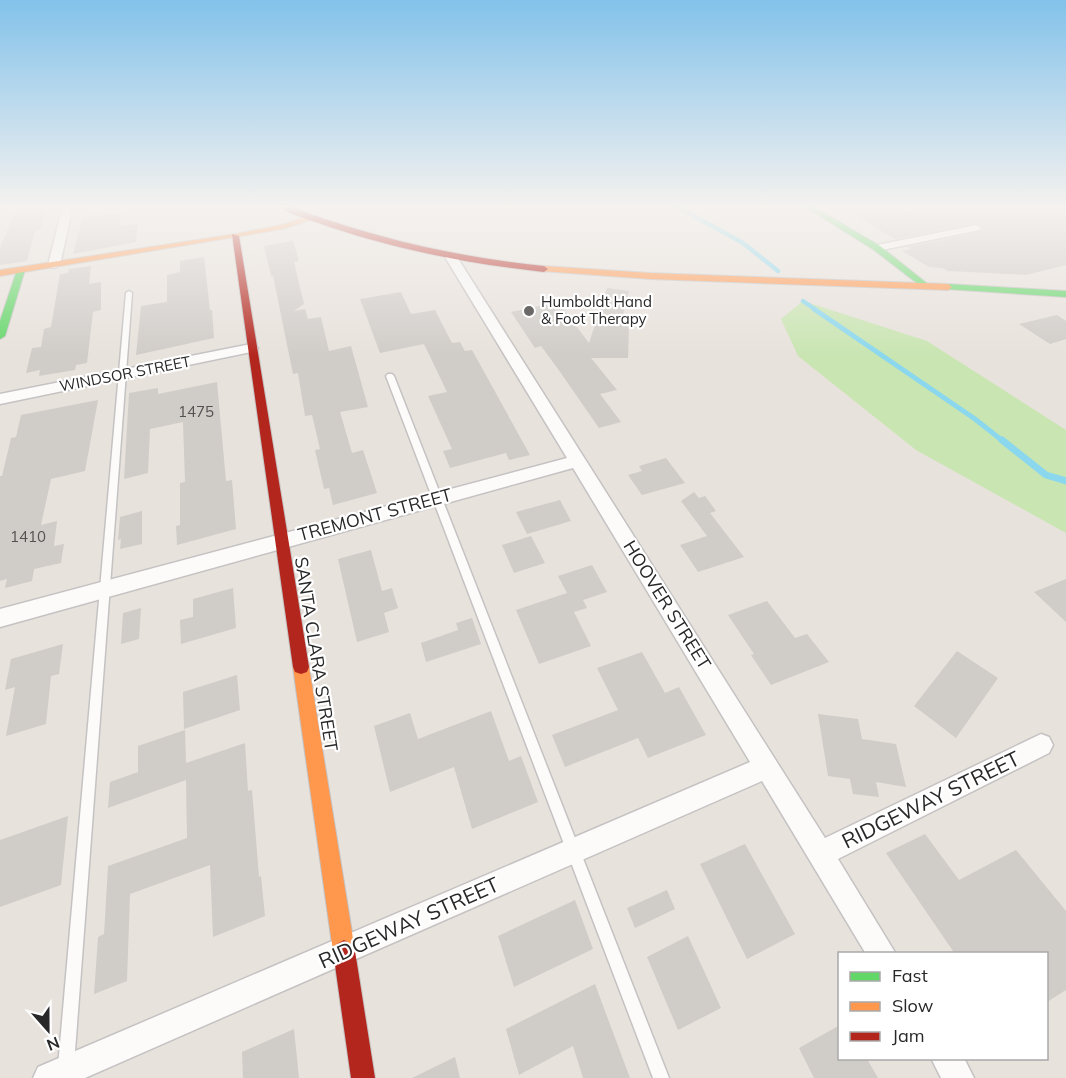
<svg xmlns="http://www.w3.org/2000/svg" width="1066" height="1078" viewBox="0 0 1066 1078" font-family="Mulish,sans-serif">
<rect width="100%" height="100%" fill="#e8e2dc"/>
<path fill="#c9e5b2" d="M 803,301 L 927,341 L 1066,430 L 1066,533 L 916,450 L 798,356 L 781,319 Z"/>
<g fill="none" stroke-linecap="round" stroke-linejoin="round">
<path stroke="#8bd8ee" stroke-width="4.5" d="M 674,205 L 743,243 L 778,271
M 803,301 L 816,310"/>
<path stroke="#8bd8ee" stroke-width="5" d="M 814,309 L 975,419 L 1004,442"/>
<path stroke="#8bd8ee" stroke-width="7" d="M 1002,440 L 1046,475 L 1066,481"/>
</g>
<path fill="#d0ccc8" d="M 42,205 L 40,211 L 46,210 L 40,230 L 35,230 L 27,261 L 0,265 L 0,248 L 16,209 Z
M 838,205 L 903,205 L 904,212 L 941,205 L 1064,205 L 1066,211 L 1066,265 L 1026,275 L 948,271 L 942,268 L 929,267 L 902,251 L 911,249 L 908,247 L 980,232 L 983,227 L 976,223 L 895,239 Z
M 121,213 L 119,226 L 138,224 L 136,242 L 73,254 L 83,217 Z
M 293,241 L 299,261 L 294,262 L 304,304 L 294,311 L 305,309 L 308,319 L 321,317 L 329,351 L 351,346 L 368,407 L 340,412 L 352,453 L 363,450 L 377,493 L 333,505 L 329,488 L 324,489 L 315,450 L 320,449 L 312,415 L 305,416 L 298,373 L 293,374 L 273,276 L 271,276 L 264,246 Z
M 204,257 L 210,310 L 212,310 L 214,338 L 136,355 L 141,306 L 167,302 L 167,275 L 180,272 L 180,261 Z
M 91,266 L 89,284 L 101,282 L 101,310 L 93,312 L 87,363 L 76,365 L 75,370 L 39,376 L 40,370 L 26,373 L 32,348 L 41,347 L 44,329 L 51,327 L 60,274 L 68,273 L 69,269 Z
M 607,288 L 629,291 L 621,323 L 629,324 L 628,358 L 591,358 L 617,390 L 600,394 L 621,422 L 599,428 L 558,369 L 541,346 L 535,348 L 511,312 L 558,302 L 589,343 Z
M 401,292 L 411,314 L 435,310 L 452,343 L 460,342 L 465,351 L 472,350 L 530,455 L 509,460 L 506,453 L 450,468 L 443,451 L 452,449 L 428,396 L 447,392 L 424,344 L 380,353 L 360,299 Z
M 1057,315 L 1066,321 L 1066,339 L 1050,344 L 1019,324 Z
M 217,382 L 226,481 L 232,480 L 236,529 L 177,545 L 176,526 L 180,525 L 180,483 L 185,482 L 183,422 L 150,429 L 148,473 L 124,479 L 129,393 L 158,388 L 158,394 Z
M 98,400 L 85,471 L 51,479 L 41,525 L 57,521 L 54,546 L 64,544 L 61,563 L 34,569 L 32,581 L 5,588 L 7,579 L 0,581 L 0,476 L 2,476 L 11,438 L 16,437 L 21,415 Z
M 666,458 L 685,483 L 642,495 L 628,475 L 642,471 L 639,466 Z
M 694,492 L 699,498 L 705,496 L 716,511 L 710,513 L 744,557 L 698,572 L 680,545 L 707,536 L 681,501 Z
M 560,500 L 571,521 L 527,534 L 516,512 Z
M 142,511 L 142,544 L 120,549 L 121,539 L 118,540 L 120,517 Z
M 531,536 L 545,563 L 514,573 L 502,545 Z
M 371,550 L 382,591 L 392,588 L 398,608 L 384,613 L 389,632 L 357,642 L 338,559 Z
M 592,565 L 607,592 L 583,600 L 587,608 L 574,612 L 591,646 L 539,664 L 516,610 L 567,593 L 558,576 Z
M 1066,579 L 1066,622 L 1034,592 Z
M 233,588 L 236,628 L 181,644 L 180,620 L 193,617 L 193,599 Z
M 767,601 L 795,638 L 807,634 L 829,662 L 771,685 L 751,655 L 754,654 L 728,615 Z
M 141,608 L 139,639 L 121,644 L 123,613 Z
M 472,618 L 481,644 L 426,662 L 421,643 L 458,630 L 456,623 Z
M 63,644 L 59,674 L 51,676 L 46,724 L 6,736 L 15,687 L 5,690 L 11,659 Z
M 957,651 L 998,678 L 956,738 L 914,706 Z
M 642,652 L 665,693 L 679,687 L 706,735 L 648,758 L 638,738 L 565,767 L 552,735 L 618,710 L 597,668 Z
M 237,675 L 240,710 L 184,729 L 183,692 Z
M 491,711 L 509,761 L 521,756 L 538,802 L 472,829 L 454,767 L 390,792 L 374,726 L 410,713 L 418,739 Z
M 818,714 L 858,719 L 862,739 L 896,744 L 906,787 L 876,782 L 879,797 L 853,794 L 850,779 L 828,776 Z
M 185,730 L 186,763 L 245,743 L 248,791 L 252,790 L 259,877 L 261,876 L 265,916 L 213,937 L 210,865 L 130,894 L 127,981 L 94,994 L 98,937 L 104,934 L 108,866 L 187,838 L 186,780 L 108,808 L 110,782 L 138,772 L 138,746 Z
M 68,816 L 61,885 L 0,907 L 0,840 Z
M 925,834 L 959,880 L 1016,850 L 1066,911 L 1066,990 L 1047,1002 L 1047,954 L 955,954 L 886,853 Z
M 745,844 L 795,934 L 747,959 L 700,864 Z
M 667,890 L 675,909 L 635,928 L 627,908 Z
M 575,900 L 593,949 L 514,987 L 498,936 Z
M 688,936 L 721,1008 L 678,1030 L 647,957 Z
M 595,984 L 630,1078 L 583,1078 L 573,1046 L 519,1075 L 506,1029 Z
M 840,1025 L 840,1059 L 867,1059 L 878,1078 L 814,1078 L 799,1048 Z
M 294,1029 L 299,1078 L 243,1078 L 242,1052 Z
M 455,1057 L 460,1078 L 412,1078 Z"/>
<g fill="none" stroke-linecap="round" stroke-linejoin="round">
<defs>
<path id="lane" d="M 129,291 L 132,293 L 73,1078 L 57,1078 L 126,293 Z
M 388,374 L 392,374 L 394,376 L 669,1078 L 653,1078 L 386,376 Z"/>
<path id="street" d="M 63,205 L 73,205 L 60,265 L 54,268 L 48,265 Z
M 976,225 L 981,228 L 980,230 L 877,251 L 872,248 L 877,245 Z
M 451,254 L 457,257 L 825,838 L 1041,734 L 1049,737 L 1053,745 L 1049,753 L 838,859 L 896,954 L 866,954 L 762,781 L 85,1078 L 33,1078 L 38,1067 L 750,762 L 573,468 L 0,627 L 0,609 L 567,458 L 445,257 Z
M 251,344 L 258,348 L 256,351 L 0,404 L 0,394 Z
M 931,1058 L 964,1058 L 974,1078 L 941,1078 Z"/>
<path id="fast" d="M 802,205 L 811,205 L 880,246 L 929,285 L 922,287 L 874,250 Z
M 21,267 L 25,270 L 5,336 L 0,339 L 0,321 L 17,270 Z
M 948,284 L 1066,291 L 1066,297 L 945,289 L 944,287 Z"/>
<path id="slow" d="M 308,216 L 312,218 L 311,220 L 283,229 L 0,276 L 0,270 L 235,234 L 281,225 Z
M 544,266 L 650,273 L 948,284 L 952,287 L 948,290 L 650,279 L 541,271 L 541,267 Z
M 301,660 L 307,662 L 309,667 L 355,951 L 351,958 L 344,962 L 337,958 L 333,951 L 293,667 L 295,662 Z"/>
<path id="jam" d="M 276,205 L 286,205 C 370,237 454,257 544,266 L 548,269 L 544,272 C 470,264 398,250 327,226 C 311,220 290,215 276,205 Z
M 232,234 L 239,236 L 309,667 L 307,672 L 301,674 L 295,672 L 293,667 Z
M 344,940 L 351,944 L 355,951 L 375,1078 L 351,1078 L 333,951 L 337,944 Z"/>
</defs>
<use href="#lane" stroke="#c4c2c2" stroke-width="3"/>
<use href="#street" stroke="#c4c2c2" stroke-width="3"/>
<use href="#fast" stroke="#c4c2c2" stroke-width="2"/>
<use href="#slow" stroke="#c4c2c2" stroke-width="2"/>
<use href="#jam" stroke="#c4c2c2" stroke-width="2"/>
<use href="#lane" fill="#fcfbfa" fill-rule="evenodd"/>
<use href="#street" fill="#fcfbfa" fill-rule="evenodd"/>
<use href="#fast" fill="#63d668" fill-rule="evenodd"/>
<use href="#slow" fill="#ff974d" fill-rule="evenodd"/>
<use href="#jam" fill="#b3261e" fill-rule="evenodd"/>
</g>
<linearGradient id="sky" x2="0" y2="1"><stop stop-color="#83c2ea"/><stop offset="0.58" stop-color="#f5f2ef"/><stop offset="1" stop-color="#f5f2ef" stop-opacity="0"/></linearGradient>
<rect width="1066" height="356" fill="url(#sky)"/>
<circle fill="#6b6967" stroke="#fff" stroke-width="2" cx="529" cy="311" r="6"/>
<g text-anchor="middle" stroke-width="4.5" stroke-linejoin="round" paint-order="stroke">
<g font-size="15" fill="#282828" stroke="#fff" text-anchor="start">
<text x="541" y="307">Humboldt Hand<tspan x="541" dy="17">&amp; Foot Therapy</tspan></text>
</g>
<g font-size="15" fill="#282828" stroke="#fff">
<text transform="translate(125 374) rotate(-11)" y="5">WINDSOR STREET</text>
</g>
<g font-size="15" fill="#535251">
<text x="196" y="417">1475</text>
<text x="28" y="542">1410</text>
</g>
<g font-size="18" fill="#282828" stroke="#fff">
<text transform="translate(375 515) rotate(-15)" y="6">TREMONT STREET</text>
<text transform="translate(667 605) rotate(58)" y="6">HOOVER STREET</text>
<text transform="translate(316 654) rotate(81)" y="6">SANTA CLARA STREET</text>
</g>
<g font-size="21" fill="#282828" stroke="#fff">
<text transform="translate(931 800) rotate(-26)" y="7">RIDGEWAY STREET</text>
<text transform="translate(409 923) rotate(-24)" y="7">RIDGEWAY STREET</text>
</g>
</g>
<rect x="838" y="952" width="210" height="108" fill="#ffffff" stroke="#a9a9a9" stroke-width="1.5"/>
<rect x="850" y="972" width="30" height="9" fill="#63d668" stroke="#a9a9a9" stroke-width="1.5"/>
<text x="892" y="982" font-size="18" fill="#282828">Fast</text>
<rect x="850" y="1002" width="30" height="9" fill="#ff974d" stroke="#a9a9a9" stroke-width="1.5"/>
<text x="892" y="1012" font-size="18" fill="#282828">Slow</text>
<rect x="850" y="1032" width="30" height="9" fill="#b3261e" stroke="#a9a9a9" stroke-width="1.5"/>
<text x="892" y="1042" font-size="18" fill="#282828">Jam</text>
<g transform="translate(48 1030) rotate(159)" stroke="#ffffff" stroke-width="4.5" paint-order="stroke">
<path d="M0-4.5L10 22L0 15L-10 22Z" fill="#282828"/>
<text y="-9" font-size="16" font-weight="bold" text-anchor="middle" fill="#282828">N</text>
</g>
</svg>
